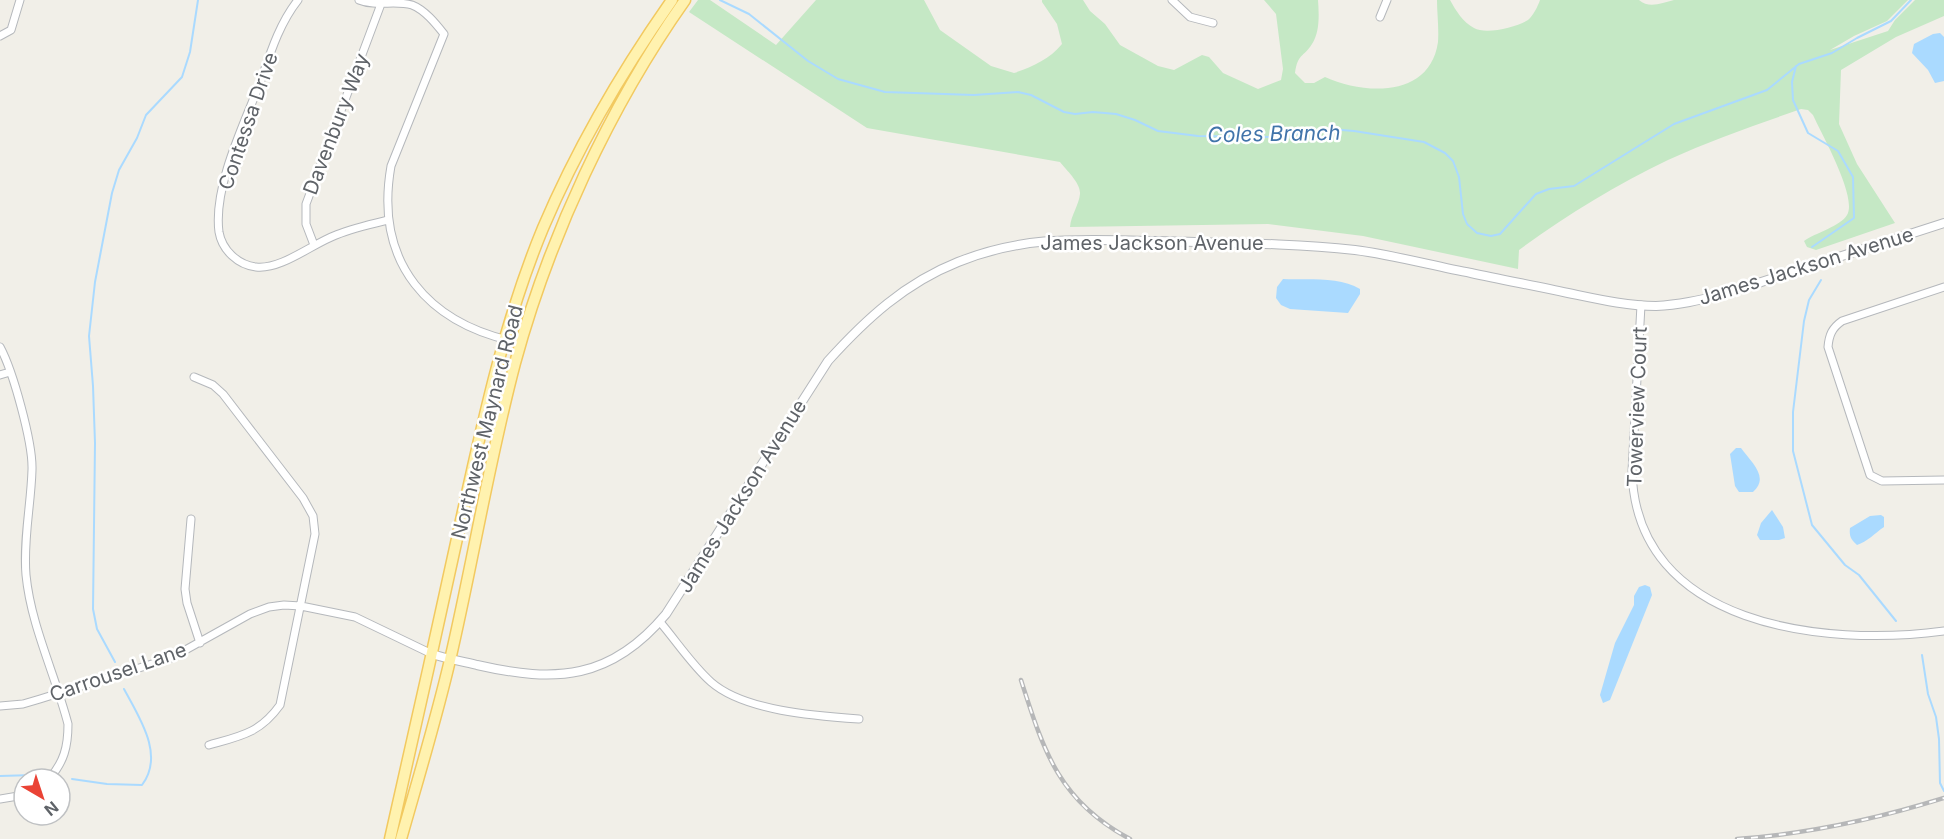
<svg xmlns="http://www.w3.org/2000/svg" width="1944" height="839" viewBox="0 0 1944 839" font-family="Inter,sans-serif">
<rect width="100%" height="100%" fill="#f1efe8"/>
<path fill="#c5e8c5" d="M 698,0 L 710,0 L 776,45 L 816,0 L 924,0 L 940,30 L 991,66 L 1014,73 C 1032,67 1050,59 1062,44 L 1057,24 L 1042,2 L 1042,0 L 1083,0 L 1090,11 L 1105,24 L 1120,45 L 1158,66 L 1174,70 L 1202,55 L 1209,57 L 1223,73 L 1258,89 L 1281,80 L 1283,69 L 1276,14 L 1264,0 L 1318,0 C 1319,14 1320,32 1312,44 C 1303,58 1298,53 1295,73 L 1305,83 L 1314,83 L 1325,77 C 1365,95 1430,98 1438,42 C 1439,28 1437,13 1437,0 L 1450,0 C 1456,11 1463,22 1474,28 C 1486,35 1517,27 1528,20 C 1533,16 1538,6 1540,0 L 1639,0 C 1649,9 1662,3 1674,0 L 1908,0 L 1887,21 L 1854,36 L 1830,50 L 1888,31 L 1895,20 L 1915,0 L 1944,0 L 1944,16 L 1896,37 L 1841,70 L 1839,124 L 1857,164 L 1895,223 L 1816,250 L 1807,247 L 1804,241 C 1815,233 1841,226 1847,215 C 1858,198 1821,133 1813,115 L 1808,110 L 1801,109 C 1756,125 1711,140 1668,160 C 1616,185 1565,216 1519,250 L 1518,269 L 1363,236 L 1268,224 L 1070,227 C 1071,215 1079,205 1080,194 C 1081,183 1066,170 1060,162 L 867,128 L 689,12 Z"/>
<path fill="#aadaff" d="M 1940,33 L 1944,37 L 1944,81 L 1935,83 L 1928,70 L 1912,53 L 1914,44 L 1933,34 Z
M 1283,279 C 1306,280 1339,276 1360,289 L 1360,294 L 1348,313 L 1290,309 L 1281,305 L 1276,298 L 1277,287 Z
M 1736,448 L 1741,448 C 1751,462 1770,477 1753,492 L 1739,492 L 1735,486 L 1730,454 Z
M 1772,510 L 1783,527 L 1785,538 L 1779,540 L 1760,540 L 1757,535 L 1761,523 Z
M 1881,515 L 1884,517 L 1884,527 C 1875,533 1867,542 1857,545 C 1851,540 1849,536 1850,528 L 1870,516 Z
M 1645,585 L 1650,587 L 1652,595 L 1610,700 L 1603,703 L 1600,695 L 1615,643 L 1634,605 L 1634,596 L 1639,587 Z"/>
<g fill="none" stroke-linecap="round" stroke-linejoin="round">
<path stroke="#aadaff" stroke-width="2" d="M 720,0 L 749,14 L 808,61 L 838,79 L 885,92 L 974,95 L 1018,92 L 1031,95 L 1064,112 L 1075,114 L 1093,112 L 1116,114 L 1135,120 L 1158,131 L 1198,136 L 1275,137 L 1330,129 L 1354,131 L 1424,142 L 1445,153 L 1453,161 L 1459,177 L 1463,214 L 1467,224 L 1477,233 L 1491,236 L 1500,234 L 1536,194 L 1549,189 L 1574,186 L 1674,124 L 1767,90 L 1799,64 L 1832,53 L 1857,38 L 1891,21 L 1911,0
M 1796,66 L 1792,82 L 1793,100 L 1808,133 L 1838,151 L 1853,177 L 1854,218 L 1812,247
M 1821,280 L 1809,300 L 1804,321 L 1793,412 L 1793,451 L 1812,525 L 1845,565 L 1859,575 L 1896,621
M 1922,655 L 1928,694 L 1936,717 L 1939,739 L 1940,783 L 1944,791
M 115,662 L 97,629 L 93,609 L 95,443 L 93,386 L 89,336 L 95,282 L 112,193 L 119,170 L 137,138 L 146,115 L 182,77 L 190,52 L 198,0
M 0,776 L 34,775
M 72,779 L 107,784 L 142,785 C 165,755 139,717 124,689"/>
<defs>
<path id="minor" d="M 298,0 C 279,24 270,54 260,83 C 244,124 213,187 219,232 C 222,250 238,265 256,267 C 281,270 312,244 336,235 C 353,228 371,224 388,220
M 359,0 C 376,7 395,0 412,5 C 425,10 436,24 444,34 L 391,166 C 374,263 428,325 521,343
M 1172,0 L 1190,17 L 1213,23
M 1380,17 L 1387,0
M 0,36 L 11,30 L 20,0
M 314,245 L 306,224 L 306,204 L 381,4
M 1944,287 L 1842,321 C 1832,328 1829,335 1828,347 L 1870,475 L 1882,481 L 1944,480
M 1641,305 L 1632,471 C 1636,627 1825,647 1944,631
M 0,347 C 13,371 33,443 32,470 C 31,505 23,540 26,575 C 31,626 55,674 68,724 C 68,747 64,762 49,779
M 0,375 L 10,372
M 194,377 L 213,385 L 223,394 L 303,498 L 313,516 L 315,534 L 280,705 C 260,733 241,736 209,745
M 191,519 L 185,589 L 187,603 L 200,643
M 660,622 C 677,642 692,665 711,682 C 744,711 816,716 859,719
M 0,706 L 23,704 L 40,699 L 171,658 L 250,614 L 269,607 L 284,605 L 301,606 L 355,617 L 432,654
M 0,799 L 24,795"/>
<path id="tertiary" d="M 432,654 C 447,659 462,661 477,665 C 556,683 611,680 666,614 L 828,361 C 866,319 905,283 958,262 C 1027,234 1086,240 1158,241 C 1224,243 1290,243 1355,250 C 1394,255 1433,266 1471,273 C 1503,280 1536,286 1568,293 C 1597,299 1627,306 1656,306 C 1679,305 1700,300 1721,295 L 1944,223"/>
<path id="primary" d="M 390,839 C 413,737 436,636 458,534 C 481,430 502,327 543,228 C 577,148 622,71 672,0
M 401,839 C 418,779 436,720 450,660 C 473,561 489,461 515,363 C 549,238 610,106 685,0"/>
</defs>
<use href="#minor" stroke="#b5b8bc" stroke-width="9"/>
<use href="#tertiary" stroke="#b5b8bc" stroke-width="10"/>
<use href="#primary" stroke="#f2c960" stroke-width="13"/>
<use href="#minor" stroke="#fff" stroke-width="7"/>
<use href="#tertiary" stroke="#fff" stroke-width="8"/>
<use href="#primary" stroke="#fff2af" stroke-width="10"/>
<defs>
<path id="rail" d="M 1021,680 C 1044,752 1059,801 1130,839
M 1737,839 C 1807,834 1877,819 1944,798"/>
</defs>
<use href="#rail" stroke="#b6b7b8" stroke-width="4.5"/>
<use href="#rail" stroke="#fff" stroke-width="2" stroke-dasharray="7" stroke-linecap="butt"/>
</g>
<g text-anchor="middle" stroke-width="5" stroke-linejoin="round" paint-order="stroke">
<g font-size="20" fill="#5f6368" stroke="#fff">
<text transform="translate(248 121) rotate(-71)" y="7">Contessa Drive</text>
<text transform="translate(336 124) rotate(-69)" y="7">Davenbury Way</text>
<text x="1152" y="250">James Jackson Avenue</text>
<text transform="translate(1806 266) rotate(-17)" y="7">James Jackson Avenue</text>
<text transform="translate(1637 407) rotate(-88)" y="7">Towerview Court</text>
<text transform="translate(487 422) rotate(-76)" y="7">Northwest Maynard Road</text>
<text transform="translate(742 496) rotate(-58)" y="7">James Jackson Avenue</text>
<text transform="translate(118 672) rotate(-19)" y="7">Carrousel Lane</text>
</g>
<g font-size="21" font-style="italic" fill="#4174aa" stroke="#fff">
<text transform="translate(1274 134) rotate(-1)" y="7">Coles Branch</text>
</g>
</g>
<g transform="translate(42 797) rotate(141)"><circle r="28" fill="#ffffff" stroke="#bfc1c3" stroke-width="1.5"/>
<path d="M0-4.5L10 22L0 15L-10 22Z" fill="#ea4335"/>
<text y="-9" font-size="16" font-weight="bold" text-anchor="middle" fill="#5f6368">N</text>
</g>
</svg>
